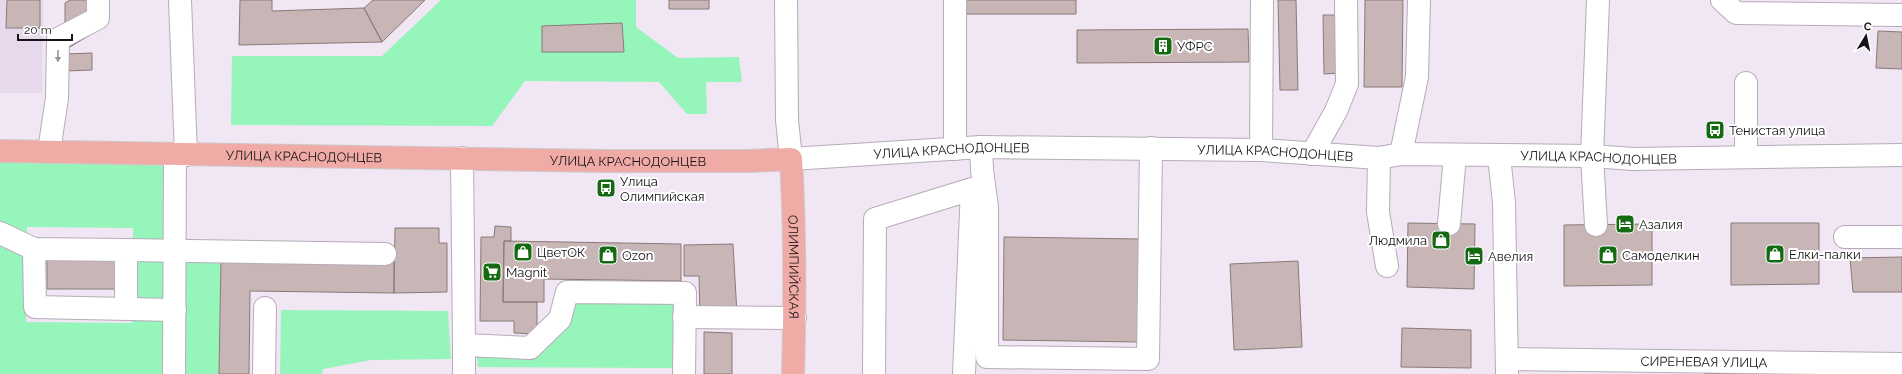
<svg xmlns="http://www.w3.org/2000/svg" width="1902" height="374" viewBox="0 0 1902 374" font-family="Raleway,sans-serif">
<rect width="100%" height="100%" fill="#f1e6f3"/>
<path fill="#e7d8eb" d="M 0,0 L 43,0 L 42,93 L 0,93 Z"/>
<path fill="#96f5ba" d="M 441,0 L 636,0 L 636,27 L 678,58 L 739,57 L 742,82 L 706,82 L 707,114 L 687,114 L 659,82 L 525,81 L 492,126 L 231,125 L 232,56 L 382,56 Z
M 0,159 L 171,160 L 172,254 L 221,259 L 219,374 L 0,374 L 0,239 L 27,251 L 26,322 L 132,323 L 133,228 L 27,227 L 27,240 L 0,227 Z
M 575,302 L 673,302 L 673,368 L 478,367 L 477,355 L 536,356 Z
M 281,310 L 448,311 L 451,359 L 371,360 L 323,369 L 322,374 L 280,374 Z"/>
<path fill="#c7b6b5" stroke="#897a78" d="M 7,0 L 40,0 L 40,28 L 6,28 Z
M 70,0 L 91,0 L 90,35 L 65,50 L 65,3 Z
M 240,0 L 272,0 L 272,11 L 364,8 L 382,42 L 239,45 Z
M 373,0 L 425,0 L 382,42 L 364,8 Z
M 669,0 L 709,0 L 709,9 L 669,9 Z
M 964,0 L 1076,0 L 1076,14 L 964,14 Z
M 1278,0 L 1296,0 L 1298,90 L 1280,90 Z
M 1365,0 L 1403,0 L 1402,87 L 1364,87 Z
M 1323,15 L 1338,15 L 1339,73 L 1324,74 Z
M 622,23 L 624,52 L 542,52 L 542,26 Z
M 1248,29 L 1249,62 L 1077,63 L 1077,30 Z
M 1878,31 L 1902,32 L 1902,69 L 1876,68 Z
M 92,53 L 92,70 L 65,71 L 65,54 Z
M 1408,223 L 1475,224 L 1474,289 L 1407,287 Z
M 1731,223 L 1819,223 L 1819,284 L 1731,285 Z
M 1652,224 L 1652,285 L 1564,286 L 1564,225 Z
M 495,226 L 511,227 L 511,241 L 504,241 L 503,302 L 537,302 L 537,334 L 514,333 L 514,321 L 480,321 L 481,237 L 494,237 Z
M 395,228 L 439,228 L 439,243 L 447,243 L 447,292 L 394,293 Z
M 1004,237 L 1140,239 L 1138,342 L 1003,340 Z
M 504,241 L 681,244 L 681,281 L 544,279 L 544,302 L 503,302 Z
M 733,244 L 737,314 L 700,314 L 699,276 L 684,276 L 684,245 Z
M 47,256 L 120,256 L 120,289 L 47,289 Z
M 1902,257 L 1902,292 L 1853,292 L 1850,258 Z
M 221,259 L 394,262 L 394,293 L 250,291 L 249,374 L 219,374 Z
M 1298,261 L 1302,347 L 1234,350 L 1230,264 Z
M 1402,328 L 1471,330 L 1471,368 L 1401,367 Z
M 704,332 L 732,333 L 732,374 L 704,374 Z
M 1705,373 L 1748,373 L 1748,374 L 1705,374 Z"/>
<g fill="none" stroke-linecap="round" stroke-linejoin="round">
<defs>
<g id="minor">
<path d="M 180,0 L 186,155"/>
<path id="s1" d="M 786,0 L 787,120 L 791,159 L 981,147 L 1261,150 L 1379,158 L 1401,154 L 1592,156 L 1633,159 L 1902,155"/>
<path d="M 955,0 L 955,149"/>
<path d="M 1722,0 L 1736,13 L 1902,15"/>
<path d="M 1746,83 L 1746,157"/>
<path d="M 981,147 L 982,170 L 987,207 L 987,357 L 1148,359 L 1151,148"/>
<path d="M 1261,150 L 1262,0"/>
<path d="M 49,151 L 57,98 L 58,39 L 98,18 L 98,0"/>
<path d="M 1312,154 L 1336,111 L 1347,84 L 1346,0"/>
<path d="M 1401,154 L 1417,77 L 1419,0"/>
<path d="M 1499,156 L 1504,203 L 1507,373"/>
<path d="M 462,158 L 464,345"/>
<path d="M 1379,158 L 1378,212 L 1387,266"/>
<path d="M 1449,224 L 1455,155"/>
<path d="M 1596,225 L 1592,156 L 1598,0"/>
<path d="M 0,233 L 34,249 L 126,250 L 126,308"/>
<path d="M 1845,237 L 1902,237"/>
<path d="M 34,249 L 35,307 L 175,310"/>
<path d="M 126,250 L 385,254"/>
<path d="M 684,317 L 795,318"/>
<path id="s2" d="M 1507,359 L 1902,364"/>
<path d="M 174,374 L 175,154"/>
<path d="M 264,374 L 265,308"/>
<path d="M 464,374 L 464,345 L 530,348 L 560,319 L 567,292 L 685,293 L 684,374"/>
<path d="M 874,374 L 875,219 L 972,189 L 964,374"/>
</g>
<g id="major">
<path id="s3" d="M 0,151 L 605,161 L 749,161 L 791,159 C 795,230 795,302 793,374"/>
</g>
</defs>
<use href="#minor" stroke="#b6acb8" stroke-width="24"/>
<use href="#major" stroke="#cccbcc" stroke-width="24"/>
<use href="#minor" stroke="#fff" stroke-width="22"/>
<use href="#major" stroke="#f1aba6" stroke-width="22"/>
</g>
<defs><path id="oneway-solid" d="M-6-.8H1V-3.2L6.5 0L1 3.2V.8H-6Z"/></defs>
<use fill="#979597" href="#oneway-solid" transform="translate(58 56) rotate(90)"/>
<defs>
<symbol id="building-square" viewBox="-11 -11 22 22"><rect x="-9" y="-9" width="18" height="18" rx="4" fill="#136a11" stroke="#fff"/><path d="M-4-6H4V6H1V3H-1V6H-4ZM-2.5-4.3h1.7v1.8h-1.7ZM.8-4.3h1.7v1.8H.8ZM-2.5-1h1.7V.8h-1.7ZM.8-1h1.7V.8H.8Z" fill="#fff"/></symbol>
<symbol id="bus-square" viewBox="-11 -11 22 22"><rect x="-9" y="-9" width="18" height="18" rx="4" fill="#136a11" stroke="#fff"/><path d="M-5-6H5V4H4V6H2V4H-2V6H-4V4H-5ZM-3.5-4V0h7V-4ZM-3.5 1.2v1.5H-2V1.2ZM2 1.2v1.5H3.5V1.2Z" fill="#fff"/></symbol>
<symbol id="hotel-square" viewBox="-11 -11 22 22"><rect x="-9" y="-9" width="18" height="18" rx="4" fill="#136a11" stroke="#fff"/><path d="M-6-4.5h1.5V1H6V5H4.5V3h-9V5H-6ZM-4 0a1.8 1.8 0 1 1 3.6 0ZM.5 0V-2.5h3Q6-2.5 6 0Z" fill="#fff"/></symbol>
<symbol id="shop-square" viewBox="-11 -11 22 22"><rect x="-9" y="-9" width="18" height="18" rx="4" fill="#136a11" stroke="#fff"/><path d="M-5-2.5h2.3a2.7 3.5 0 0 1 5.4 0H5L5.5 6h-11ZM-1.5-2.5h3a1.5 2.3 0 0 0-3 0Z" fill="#fff"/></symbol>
<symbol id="supermarket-square" viewBox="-11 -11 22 22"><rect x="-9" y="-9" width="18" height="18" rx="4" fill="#136a11" stroke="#fff"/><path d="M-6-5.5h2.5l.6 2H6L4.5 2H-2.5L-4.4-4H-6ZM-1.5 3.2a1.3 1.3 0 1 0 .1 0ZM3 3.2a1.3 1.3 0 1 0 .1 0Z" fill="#fff"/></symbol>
</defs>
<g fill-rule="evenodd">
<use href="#building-square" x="1152" y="35" width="22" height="22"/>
<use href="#bus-square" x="1704" y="119" width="22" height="22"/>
<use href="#bus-square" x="595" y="177" width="22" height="22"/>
<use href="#hotel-square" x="1614" y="213" width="22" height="22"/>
<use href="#shop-square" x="1430" y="229" width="22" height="22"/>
<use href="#shop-square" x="512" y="241" width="22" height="22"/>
<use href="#shop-square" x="1764" y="243" width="22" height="22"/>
<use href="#shop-square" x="597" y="244" width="22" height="22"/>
<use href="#shop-square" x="1597" y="244" width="22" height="22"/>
<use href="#hotel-square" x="1463" y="245" width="22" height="22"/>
<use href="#supermarket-square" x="481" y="261" width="22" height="22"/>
</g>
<g text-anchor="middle" stroke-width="4" stroke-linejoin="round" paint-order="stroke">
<g font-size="13" fill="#171418" stroke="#fff" text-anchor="start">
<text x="1177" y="51">УФРС</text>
<text x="1729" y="135">Тенистая улица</text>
<text x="620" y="186">Улица<tspan x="620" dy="15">Олимпийская</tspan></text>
<text x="1639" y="229">Азалия</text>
<text x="1427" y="245" text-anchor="end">Людмила</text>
<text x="537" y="257">ЦветОК</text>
<text x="1789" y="259">Елки-палки</text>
<text x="622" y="260">Ozon</text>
<text x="1622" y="260">Самоделкин</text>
<text x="1488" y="261">Авелия</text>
<text x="506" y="277">Magnit</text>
</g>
<g font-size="13" fill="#171418" stroke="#fff">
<text dy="5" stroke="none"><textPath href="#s1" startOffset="320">УЛИЦА КРАСНОДОНЦЕВ</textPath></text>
<text dy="5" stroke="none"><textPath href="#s1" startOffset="644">УЛИЦА КРАСНОДОНЦЕВ</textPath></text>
<text dy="5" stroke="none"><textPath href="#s3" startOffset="304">УЛИЦА КРАСНОДОНЦЕВ</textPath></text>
<text dy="5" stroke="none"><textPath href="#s1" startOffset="968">УЛИЦА КРАСНОДОНЦЕВ</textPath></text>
<text dy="5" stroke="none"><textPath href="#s3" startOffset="628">УЛИЦА КРАСНОДОНЦЕВ</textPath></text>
<text dy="5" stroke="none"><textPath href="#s3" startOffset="899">ОЛИМПИЙСКАЯ</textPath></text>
<text dy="5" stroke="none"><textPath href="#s2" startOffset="197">СИРЕНЕВАЯ УЛИЦА</textPath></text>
</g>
</g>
<g transform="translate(1866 36) rotate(10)" stroke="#ffffff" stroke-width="3" paint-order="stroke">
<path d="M0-3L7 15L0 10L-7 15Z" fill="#171418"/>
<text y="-6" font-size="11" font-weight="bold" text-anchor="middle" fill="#171418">С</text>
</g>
<path d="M18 34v6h54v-6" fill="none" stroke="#171418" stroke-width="2"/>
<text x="24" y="34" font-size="12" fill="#171418" stroke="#ffffff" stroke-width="3" paint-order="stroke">20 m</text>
</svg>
